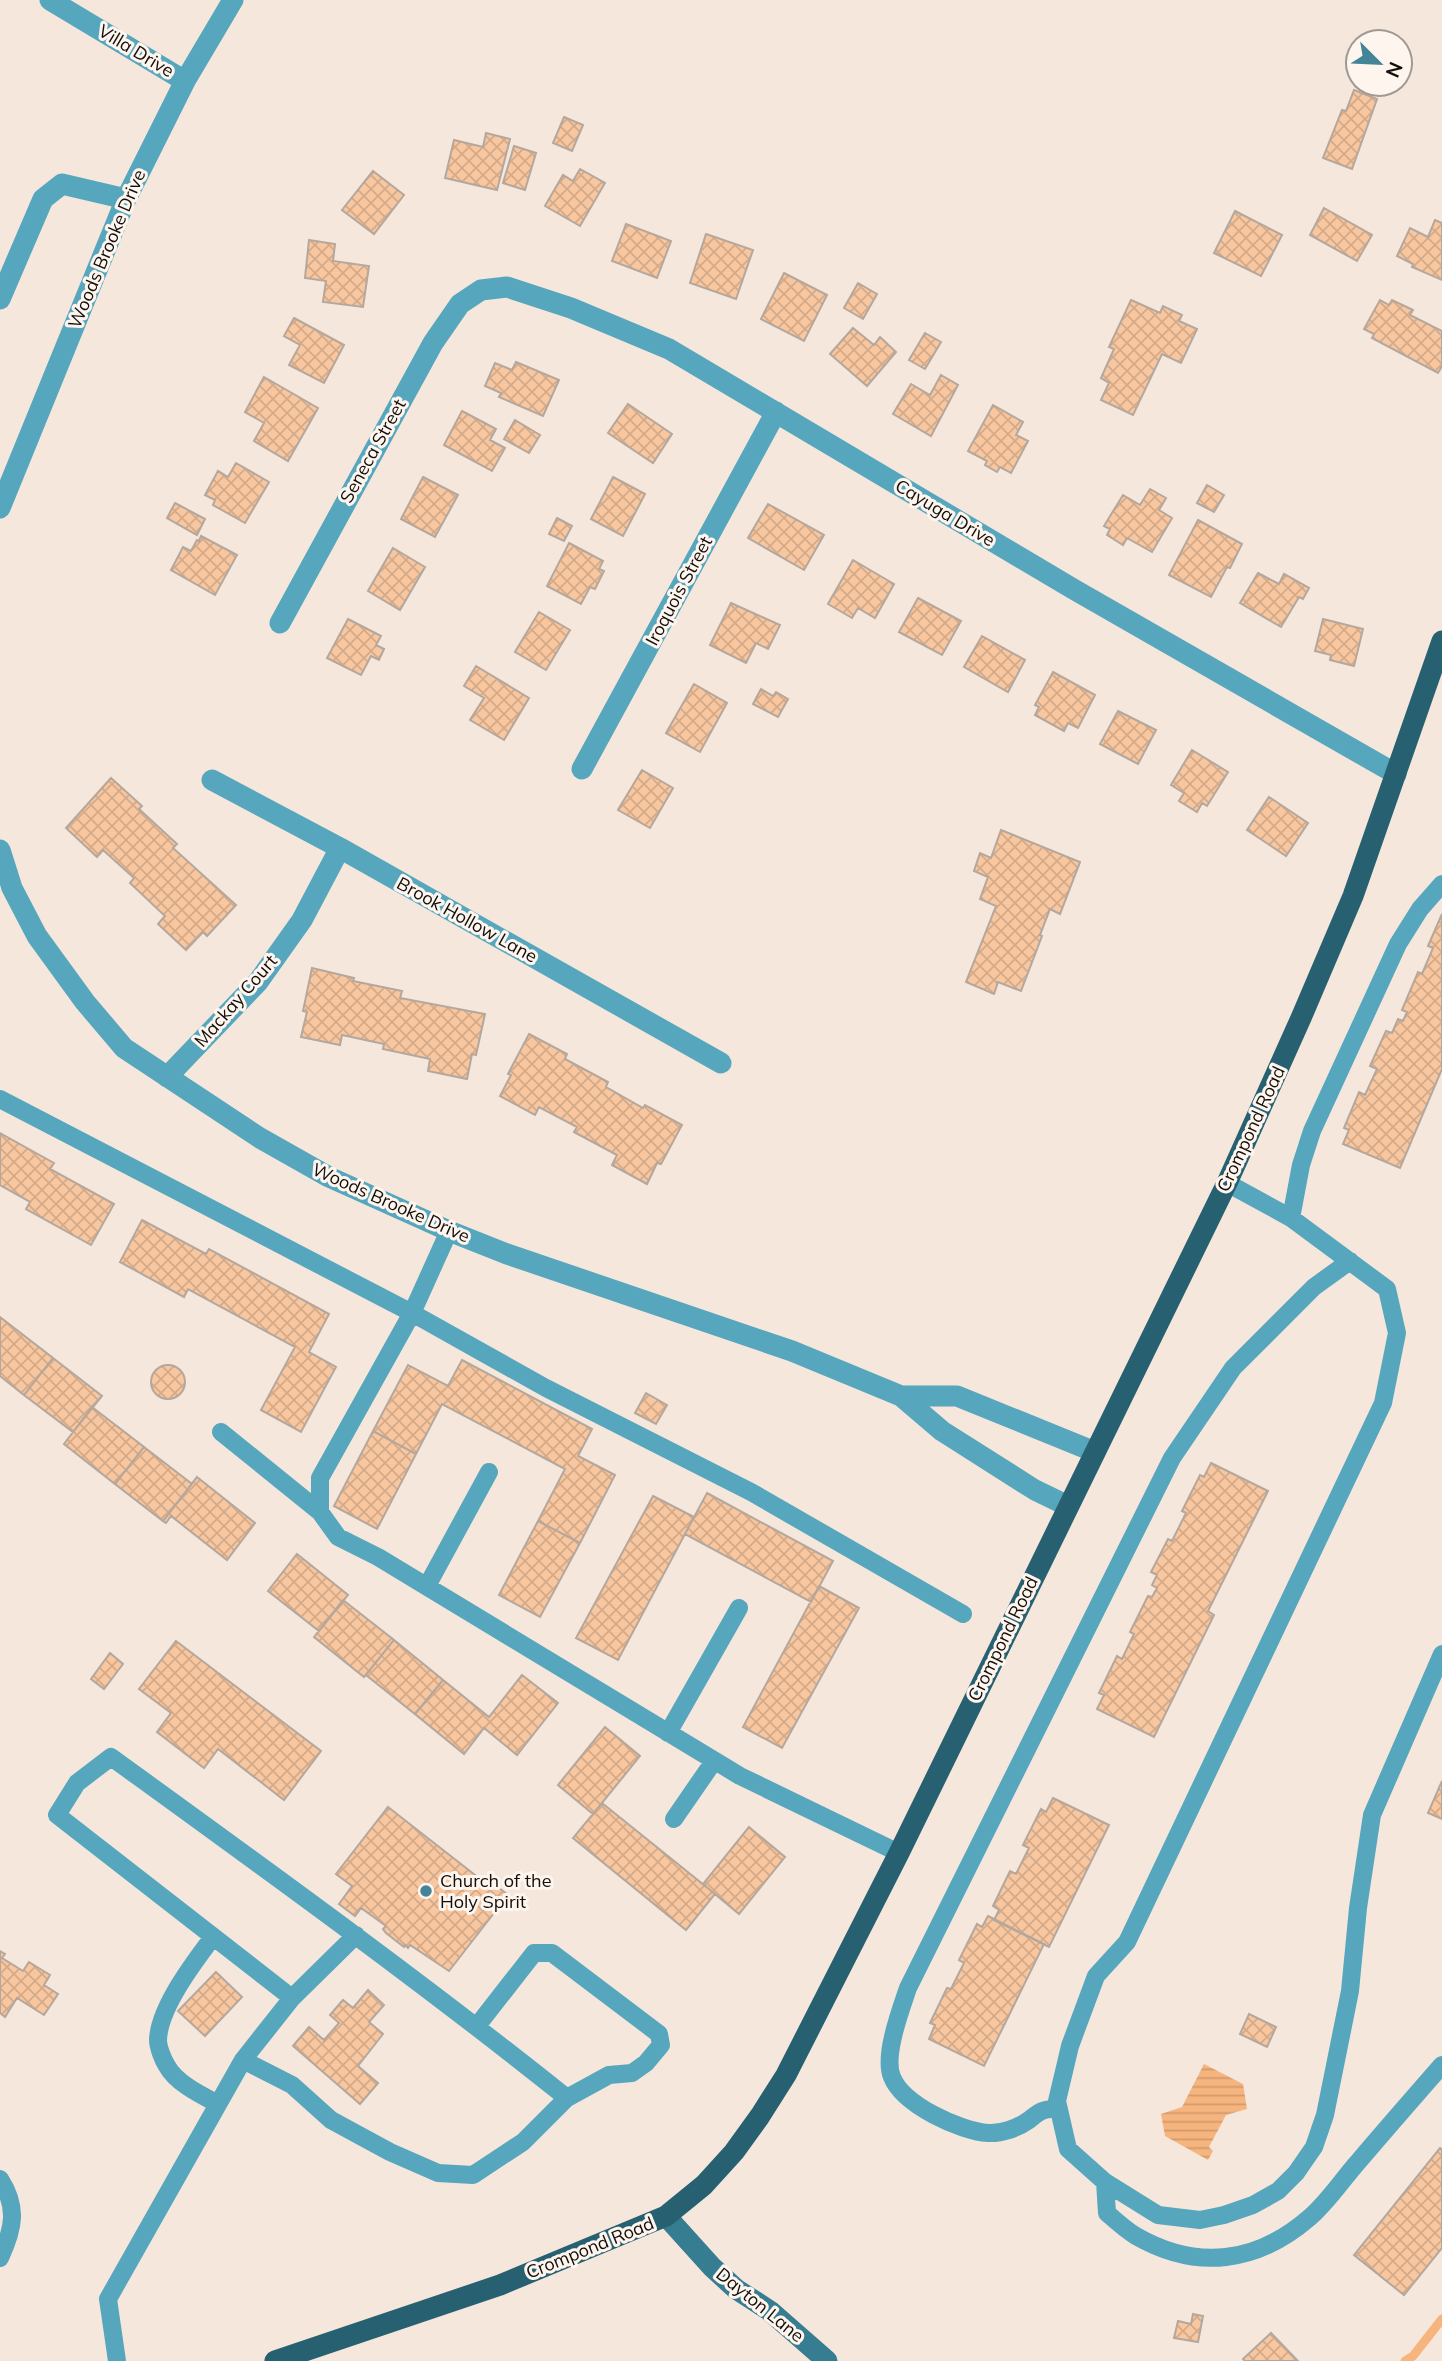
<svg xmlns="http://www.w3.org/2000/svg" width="1442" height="2361" viewBox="0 0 1442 2361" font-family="Mulish,sans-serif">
<defs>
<pattern id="water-rules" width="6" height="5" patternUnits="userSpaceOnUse" patternTransform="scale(1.75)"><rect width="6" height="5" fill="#f6b57f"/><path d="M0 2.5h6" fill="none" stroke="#d29a6c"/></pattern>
<pattern id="building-cross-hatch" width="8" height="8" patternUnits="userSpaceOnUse" patternTransform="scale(1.75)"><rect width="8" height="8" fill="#f9c79f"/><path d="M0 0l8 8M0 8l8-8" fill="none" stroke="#d4aa88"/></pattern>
</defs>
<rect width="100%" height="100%" fill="#f5e7dc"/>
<path fill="url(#water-rules)" d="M 1204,2064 L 1243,2084 L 1247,2109 L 1226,2115 L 1209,2147 L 1213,2151 L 1208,2160 L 1165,2136 L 1161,2114 L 1182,2107 Z"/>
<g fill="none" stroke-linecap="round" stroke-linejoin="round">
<path stroke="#f6b57f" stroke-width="9" d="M 1405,2361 L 1413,2356 L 1442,2319"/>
</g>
<path fill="url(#building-cross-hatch)" stroke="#b4a79d" stroke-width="2" d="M 1354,90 L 1377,99 L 1352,169 L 1323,158 L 1342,110 L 1346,111 Z
M 564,117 L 583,125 L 572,151 L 553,143 Z
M 486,133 L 510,139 L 497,190 L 445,178 L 454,140 L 483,147 Z
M 514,146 L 536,153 L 525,190 L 503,183 Z
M 580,169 L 605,183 L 580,226 L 545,206 L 563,175 L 573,181 Z
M 373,171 L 404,195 L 374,234 L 342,210 Z
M 1324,208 L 1372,235 L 1357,261 L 1310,235 Z
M 1235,211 L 1282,235 L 1261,276 L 1214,253 Z
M 1435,220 L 1442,223 L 1442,280 L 1412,267 L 1413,264 L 1397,256 L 1410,228 L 1428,237 Z
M 626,224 L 671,241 L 657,278 L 612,261 Z
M 706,234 L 753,250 L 736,299 L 690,283 Z
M 309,240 L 335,244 L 333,261 L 369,266 L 363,307 L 323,302 L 326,281 L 305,278 Z
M 784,273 L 827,295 L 804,341 L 761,319 Z
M 858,283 L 877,294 L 863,319 L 844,308 Z
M 1131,300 L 1160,313 L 1163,306 L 1182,315 L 1179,321 L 1197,329 L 1181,363 L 1162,354 L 1133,415 L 1101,400 L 1109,383 L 1101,378 L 1114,349 L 1109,347 Z
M 1380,300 L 1389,305 L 1392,300 L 1413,310 L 1410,315 L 1442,331 L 1442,366 L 1438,373 L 1372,338 L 1374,334 L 1364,329 Z
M 294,318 L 344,345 L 324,383 L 289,365 L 300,345 L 284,336 Z
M 853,328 L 874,345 L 880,337 L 896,352 L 867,386 L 830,354 Z
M 925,333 L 941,342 L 925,369 L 909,360 Z
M 516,362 L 559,380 L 543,416 L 499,397 L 501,393 L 485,386 L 495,363 L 512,370 Z
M 941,375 L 958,385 L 931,436 L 893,414 L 911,384 L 930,395 Z
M 264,377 L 318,408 L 288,461 L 254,441 L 264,423 L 245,412 Z
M 628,404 L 672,434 L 653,463 L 608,433 Z
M 993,405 L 1023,422 L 1016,435 L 1028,441 L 1011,473 L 1000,467 L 997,472 L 985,465 L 987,461 L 968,451 Z
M 462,411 L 496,429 L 490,440 L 505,448 L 492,471 L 444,445 Z
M 515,420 L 540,435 L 529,453 L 504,439 Z
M 236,463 L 269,482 L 245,523 L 213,505 L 215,500 L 205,495 L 218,471 L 228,477 Z
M 423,477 L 458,495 L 435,537 L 401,519 Z
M 613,477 L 645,494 L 623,536 L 591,519 Z
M 1207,485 L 1224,495 L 1214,512 L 1197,503 Z
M 1150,489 L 1166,498 L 1159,510 L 1172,518 L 1152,552 L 1127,538 L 1123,545 L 1107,535 L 1110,529 L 1104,526 L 1123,495 L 1140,505 Z
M 175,503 L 205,519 L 197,535 L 167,518 Z
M 768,504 L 824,535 L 804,570 L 748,538 Z
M 557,518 L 572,526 L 564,541 L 549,534 Z
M 1198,520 L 1242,544 L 1230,568 L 1227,567 L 1211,597 L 1169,575 Z
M 201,536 L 237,555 L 215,595 L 171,570 L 183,547 L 191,551 L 197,540 L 199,541 Z
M 569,543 L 603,561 L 599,569 L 604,571 L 595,589 L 590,587 L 581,604 L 547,586 Z
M 393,548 L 425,567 L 400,610 L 368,591 Z
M 853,560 L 894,584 L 875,618 L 858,608 L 852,618 L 828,604 Z
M 1258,573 L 1279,584 L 1284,574 L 1309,588 L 1303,599 L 1299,597 L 1281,627 L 1240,603 Z
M 918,598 L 961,621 L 942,655 L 899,632 Z
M 731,603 L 780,625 L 768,649 L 756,643 L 746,663 L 710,645 Z
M 539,612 L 570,630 L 546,670 L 515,652 Z
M 348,619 L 381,636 L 376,645 L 384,649 L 379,660 L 371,656 L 361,675 L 327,658 Z
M 1323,619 L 1363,629 L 1354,666 L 1330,660 L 1331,655 L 1315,651 Z
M 982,636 L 1025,660 L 1008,692 L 964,667 Z
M 476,666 L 529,698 L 504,740 L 470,720 L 484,698 L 464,686 Z
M 1053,672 L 1095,695 L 1078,728 L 1068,723 L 1064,731 L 1035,715 L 1039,707 L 1035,705 Z
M 694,684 L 727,703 L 700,752 L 666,733 Z
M 761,689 L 773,696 L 776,692 L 788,699 L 778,717 L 753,704 Z
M 1118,711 L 1156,730 L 1138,764 L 1100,744 Z
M 1192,750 L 1228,772 L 1207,806 L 1202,803 L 1197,812 L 1179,801 L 1184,793 L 1171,785 Z
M 642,770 L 673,788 L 650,828 L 618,810 Z
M 111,778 L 142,806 L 139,809 L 177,844 L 173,848 L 236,905 L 207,936 L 203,932 L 186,950 L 158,924 L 165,916 L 130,883 L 134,878 L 103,850 L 97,857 L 66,828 Z
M 1269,797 L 1308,823 L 1286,856 L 1247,830 Z
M 1001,830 L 1080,862 L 1060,914 L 1050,909 L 1040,935 L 1042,936 L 1021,991 L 998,982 L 994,994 L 966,982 L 996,906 L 980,899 L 988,877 L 974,871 L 980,853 L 991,858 Z
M 1442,914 L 1442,1069 L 1400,1168 L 1343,1144 L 1349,1130 L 1344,1128 L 1359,1092 L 1365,1095 L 1377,1069 L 1370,1066 L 1386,1031 L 1392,1033 L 1398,1019 L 1403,1021 L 1407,1012 L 1402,1010 L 1418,972 L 1422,974 L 1433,948 L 1428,946 Z
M 312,968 L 354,978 L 353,981 L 402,991 L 400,998 L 485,1014 L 476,1055 L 472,1054 L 467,1079 L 428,1071 L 430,1059 L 383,1049 L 384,1044 L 342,1035 L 340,1045 L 301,1037 L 307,1012 L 303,1011 Z
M 529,1034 L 567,1054 L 565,1059 L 608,1082 L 606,1087 L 643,1108 L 645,1105 L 682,1125 L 661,1164 L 657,1163 L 647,1184 L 612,1165 L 617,1155 L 574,1132 L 577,1127 L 539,1107 L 535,1115 L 500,1096 L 511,1075 L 508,1074 Z
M 0,1133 L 54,1163 L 50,1169 L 114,1204 L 91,1245 L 26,1209 L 30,1202 L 0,1185 Z
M 142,1220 L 206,1254 L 209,1249 L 329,1314 L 309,1352 L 336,1367 L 301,1432 L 261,1410 L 295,1347 L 188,1289 L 184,1297 L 120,1262 Z
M 0,1317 L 53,1358 L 24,1395 L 0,1376 Z
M 53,1358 L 102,1396 L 73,1432 L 24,1395 Z
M 462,1360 L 592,1429 L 578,1456 L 615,1475 L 580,1543 L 538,1521 L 565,1469 L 442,1404 L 416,1454 L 373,1431 L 408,1365 L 448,1386 Z
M151 1382a17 17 0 1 1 34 0a17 17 0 1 1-34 0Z
M 646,1393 L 667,1405 L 656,1424 L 635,1413 Z
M 92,1407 L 144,1447 L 115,1484 L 64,1444 Z
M 373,1431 L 416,1454 L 377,1529 L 334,1506 Z
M 144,1447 L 192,1484 L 163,1521 L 115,1484 Z
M 1211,1463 L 1268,1491 L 1208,1611 L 1214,1615 L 1154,1737 L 1097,1709 L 1104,1695 L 1099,1693 L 1117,1656 L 1122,1659 L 1134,1634 L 1130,1632 L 1148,1596 L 1152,1597 L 1157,1588 L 1152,1585 L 1157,1575 L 1151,1572 L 1168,1539 L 1172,1541 L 1186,1513 L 1182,1511 L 1200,1475 L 1204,1477 Z
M 197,1477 L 255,1523 L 227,1560 L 171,1516 L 166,1523 L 163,1521 Z
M 707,1493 L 833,1561 L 811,1602 L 685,1534 Z
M 653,1496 L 694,1517 L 618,1660 L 576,1638 Z
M 538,1521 L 580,1543 L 540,1617 L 499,1595 Z
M 297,1554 L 348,1595 L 319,1631 L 268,1591 Z
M 819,1586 L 859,1608 L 782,1748 L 743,1727 Z
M 343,1600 L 394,1640 L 364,1677 L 314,1637 Z
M 394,1640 L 443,1680 L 415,1714 L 366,1675 Z
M 176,1641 L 321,1751 L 284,1800 L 218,1749 L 204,1768 L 157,1732 L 171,1713 L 139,1689 Z
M 110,1653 L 123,1664 L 104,1689 L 91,1679 Z
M 522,1675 L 558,1703 L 517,1755 L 484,1728 L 464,1754 L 415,1714 L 443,1680 L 489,1717 Z
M 605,1727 L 640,1756 L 593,1814 L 558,1785 Z
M 1442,1781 L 1442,1819 L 1428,1813 Z
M 1053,1798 L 1109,1825 L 1049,1947 L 994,1920 L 999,1910 L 993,1906 L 1010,1871 L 1016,1874 L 1029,1848 L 1023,1845 L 1041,1809 L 1046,1812 Z
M 602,1803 L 715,1894 L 686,1930 L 573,1838 Z
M 388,1807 L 484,1882 L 486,1878 L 508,1895 L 449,1971 L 410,1945 L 408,1948 L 405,1945 L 404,1947 L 386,1933 L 383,1929 L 386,1926 L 361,1908 L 355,1916 L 339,1904 L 352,1886 L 336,1874 Z
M 749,1827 L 785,1857 L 739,1914 L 703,1884 Z
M 988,1916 L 1044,1944 L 984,2066 L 929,2039 L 935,2025 L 930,2023 L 947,1988 L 951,1989 L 964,1963 L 959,1960 L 977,1924 L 982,1927 Z
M 0,1951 L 5,1954 L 2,1958 L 23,1971 L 29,1962 L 50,1975 L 44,1985 L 58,1994 L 44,2015 L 17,1998 L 5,2017 L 0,2013 Z
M 216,1972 L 242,1997 L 205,2036 L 178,2011 Z
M 368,1990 L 384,2005 L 369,2022 L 383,2034 L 358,2066 L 378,2083 L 360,2104 L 293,2046 L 309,2027 L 324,2040 L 339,2023 L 330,2015 L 343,2000 L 353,2008 Z
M 1249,2014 L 1276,2027 L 1267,2047 L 1240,2034 Z
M 1440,2148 L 1442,2150 L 1442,2248 L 1404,2295 L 1354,2255 Z
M 1193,2314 L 1203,2316 L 1198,2342 L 1174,2338 L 1178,2321 L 1191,2324 Z
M 1271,2333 L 1298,2361 L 1245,2361 L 1243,2359 Z"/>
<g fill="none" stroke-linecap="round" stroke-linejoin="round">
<path stroke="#56a6bd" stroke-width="18" d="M 0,1099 L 412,1313 L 546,1388 L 751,1492 L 963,1614
M 1227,1183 L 1291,1218 L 1387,1289 L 1397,1333 L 1383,1403 L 1127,1942 L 1096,1976 L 1070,2046 L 1057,2101 L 1068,2149 L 1105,2182 L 1158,2215 L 1200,2220 L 1224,2215 L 1253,2205 L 1278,2191 L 1296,2173 L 1314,2147 L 1325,2115 L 1350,1991 L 1358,1908 L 1372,1815 L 1442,1654
M 1291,1218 L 1301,1165 L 1312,1131 L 1398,944 L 1420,909 L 1442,884
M 449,1231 L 412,1313 L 320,1478 L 320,1512 L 338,1537 L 378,1557 L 740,1776 L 899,1853
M 221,1432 L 320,1512
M 427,1586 L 489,1472
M 668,1733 L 739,1608
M 674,1819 L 714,1761
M 213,1937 C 194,1962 159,2008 158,2040 C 158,2047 163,2060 167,2066 C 176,2083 201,2095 218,2104
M 477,2026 L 534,1953 L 552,1953 L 659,2034 L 661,2045 L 646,2063 L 632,2073 L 609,2075 L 567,2098
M 243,2060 L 292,2085 L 331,2120 L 390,2152 L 438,2173 L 473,2175 L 523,2142 L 567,2098 C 418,1979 264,1868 111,1757 L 77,1783 L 57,1815 L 292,1998
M 1058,2107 C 1053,2109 1047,2109 1042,2111 C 1037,2113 1033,2117 1029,2120 C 1018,2128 1001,2134 988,2133 C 960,2131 903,2105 892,2077 C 883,2056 901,2009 908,1988 L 1172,1458 L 1233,1368 L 1314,1287 L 1350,1261
M 0,2179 C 18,2207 14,2228 0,2258
M 1105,2182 L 1107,2213 C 1116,2221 1126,2230 1136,2236 C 1197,2271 1257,2263 1309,2218 C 1327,2203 1342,2180 1358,2162 C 1386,2129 1414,2097 1442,2065
M 117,2361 L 108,2299 L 243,2060 L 292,1998 L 356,1935"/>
<path stroke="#56a6bd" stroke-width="21" d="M 50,0 L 185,81
M 0,299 L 43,199 L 62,184 L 126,199
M 0,508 L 126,199 L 185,81 L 233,0
M 280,623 L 433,343 L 460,304 L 481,290 L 507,287 L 571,308 L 669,349 L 1075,590 L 1396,774
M 582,769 L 776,412
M 212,780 L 340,848 L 721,1063
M 0,850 L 12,888 L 37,936 L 85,1002 L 124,1048 L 260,1138 L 329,1177 L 449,1231 L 507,1254 L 792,1351 L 901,1396 L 942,1431 L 1035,1490 L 1068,1506
M 167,1077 L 258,982 L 302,920 L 340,848
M 901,1396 L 957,1396 L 1095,1452"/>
<path stroke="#367d91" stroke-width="21" d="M 666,2216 L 712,2267 L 736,2289 L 770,2311 L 827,2361"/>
<path stroke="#276070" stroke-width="21" d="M 275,2361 L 500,2285 L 666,2216 L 704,2185 L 734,2152 L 760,2116 L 786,2075 L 899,1853 L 1227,1183 L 1301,1018 L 1353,896 L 1442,641"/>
</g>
<circle fill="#448497" stroke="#fef5ef" stroke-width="2.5" cx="426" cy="1891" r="7"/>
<g text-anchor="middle" stroke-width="6" stroke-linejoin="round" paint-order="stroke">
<g font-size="18" fill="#120e0a" stroke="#fef5ef">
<text transform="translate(136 51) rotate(31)" y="6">Villa Drive</text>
<text transform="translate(107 249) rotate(-67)" y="6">Woods Brooke Drive</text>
<text transform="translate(373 451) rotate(-61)" y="6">Seneca Street</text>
<text transform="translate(945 513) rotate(31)" y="6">Cayuga Drive</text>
<text transform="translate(679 591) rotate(-62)" y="6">Iroquois Street</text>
<text transform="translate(467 920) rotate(29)" y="6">Brook Hollow Lane</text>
<text transform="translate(236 1001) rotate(-49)" y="6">Mackay Court</text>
<text transform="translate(1251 1129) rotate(-65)" y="6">Crompond Road</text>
<text transform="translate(391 1203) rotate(24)" y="6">Woods Brooke Drive</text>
<text transform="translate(1003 1639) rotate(-64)" y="6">Crompond Road</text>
<text transform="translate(590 2248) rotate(-22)" y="6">Crompond Road</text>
<text transform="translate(760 2305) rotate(39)" y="6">Dayton Lane</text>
</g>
<g font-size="18" fill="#120e0a" stroke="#fef5ef" text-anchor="start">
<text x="440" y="1887">Church of the<tspan x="440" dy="21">Holy Spirit</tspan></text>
</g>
</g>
<g transform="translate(1379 63) rotate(114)"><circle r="33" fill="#fef5ef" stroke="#a09993" stroke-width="2"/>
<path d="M0-5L12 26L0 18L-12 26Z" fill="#448497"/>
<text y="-10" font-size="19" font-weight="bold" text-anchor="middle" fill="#120e0a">N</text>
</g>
</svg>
